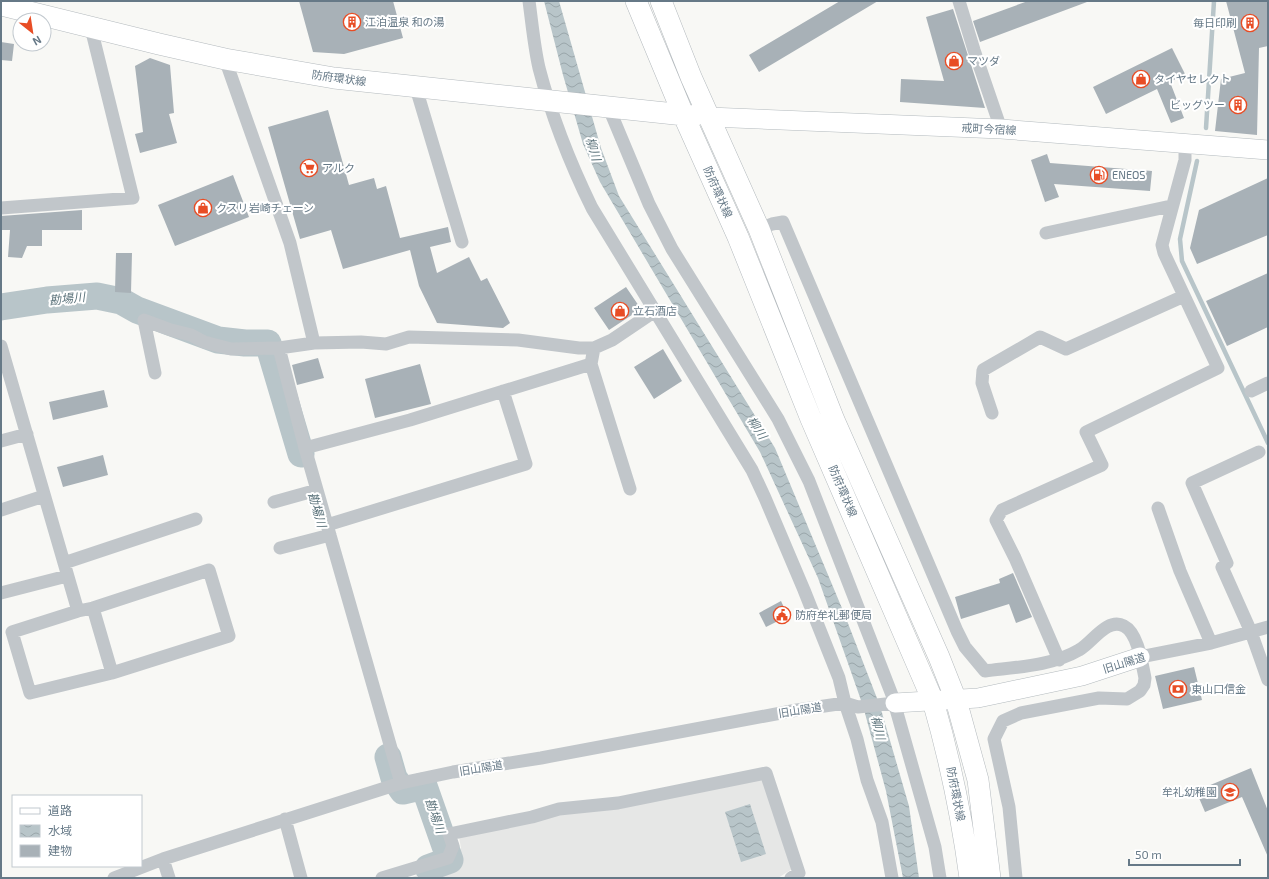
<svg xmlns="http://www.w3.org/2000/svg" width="1269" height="879" viewBox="0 0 1269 879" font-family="'Exo 2','Noto Sans JP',sans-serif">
<defs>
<pattern id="water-waves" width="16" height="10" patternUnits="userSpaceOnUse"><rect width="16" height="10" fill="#b8c5c9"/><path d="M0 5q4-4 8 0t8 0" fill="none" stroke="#99a5a9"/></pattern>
</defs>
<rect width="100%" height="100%" fill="#f8f8f5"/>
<path fill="#e6e7e6" d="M 762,778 L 792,869 L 778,878 L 409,878 L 454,863 L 461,848 L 459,837 L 562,813 Z"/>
<path fill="url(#water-waves)" d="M 544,1 L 559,1 L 601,148 L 619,196 L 775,448 L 844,613 L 880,706 L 909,806 L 919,878 L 903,878 L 886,791 L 863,706 L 818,578 L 760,452 L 600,182 L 583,144 L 563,75 Z
M 750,804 L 766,854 L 741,862 L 725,812 Z"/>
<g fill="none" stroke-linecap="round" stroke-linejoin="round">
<path stroke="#b8c5c9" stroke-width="4.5" d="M 1206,128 L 1214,1
M 1197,161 L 1180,239 L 1182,261 L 1268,443"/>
<path stroke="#b8c5c9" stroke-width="27" d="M 1,307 L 47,300 L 97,296 L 121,301 L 137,310 L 218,340 L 245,343 L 268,343 L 301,454
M 388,757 L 394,778 L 403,791 L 424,786 L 450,860 L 428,868"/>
</g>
<path fill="#a8b1b7" d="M 299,1 L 393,1 L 403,38 L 344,54 L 313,52 Z
M 840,1 L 878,1 L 759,72 L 749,55 Z
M 1028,1 L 1087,2 L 980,42 L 973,21 Z
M 1226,1 L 1268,1 L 1268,46 L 1259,48 L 1257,135 L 1215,131 L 1221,79 L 1245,73 Z
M 953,9 L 985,108 L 900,102 L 901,79 L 944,81 L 926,17 Z
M 1,42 L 14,44 L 12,61 L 1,60 Z
M 1172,48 L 1185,74 L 1170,82 L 1184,118 L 1171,123 L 1157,89 L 1106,114 L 1093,87 Z
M 150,58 L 170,65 L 174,113 L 169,114 L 177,143 L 140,153 L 135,134 L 143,132 L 135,66 Z
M 328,110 L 349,185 L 374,178 L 377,189 L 386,186 L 400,238 L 448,227 L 451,242 L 430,247 L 437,273 L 469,257 L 481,281 L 487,278 L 510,323 L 503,328 L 437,323 L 419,286 L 410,250 L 343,269 L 331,230 L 300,239 L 268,127 Z
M 1047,154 L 1050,163 L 1152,171 L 1150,191 L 1054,184 L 1059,197 L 1045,202 L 1031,160 Z
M 233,175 L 249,217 L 175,246 L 158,205 Z
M 1268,178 L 1268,235 L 1197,264 L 1190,248 L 1199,210 Z
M 82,210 L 82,230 L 42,230 L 42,246 L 27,246 L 22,258 L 8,257 L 10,230 L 1,230 L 1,216 Z
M 116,253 L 132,253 L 131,293 L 115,292 Z
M 1268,273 L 1268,327 L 1227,346 L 1206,301 Z
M 626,287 L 641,309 L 609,330 L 594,308 Z
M 663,349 L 682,381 L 654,399 L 634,367 Z
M 318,358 L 324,378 L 297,385 L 292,365 Z
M 420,364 L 431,404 L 375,418 L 365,379 Z
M 104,390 L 108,407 L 53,420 L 49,402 Z
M 103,455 L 108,475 L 63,487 L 57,467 Z
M 1013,573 L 1032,617 L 1016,623 L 1009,604 L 961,619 L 955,597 L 1000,583 L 999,579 Z
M 781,601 L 788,616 L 766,627 L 759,613 Z
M 1194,667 L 1202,700 L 1163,709 L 1155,676 Z
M 1251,768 L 1268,811 L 1268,857 L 1242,797 L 1205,812 L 1196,791 Z"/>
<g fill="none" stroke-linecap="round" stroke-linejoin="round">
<defs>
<path id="secondary" d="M 709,117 L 1001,129 L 1268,150
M 895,703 L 978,698 L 1082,676 L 1140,657"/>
<path id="primary" d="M 636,1 L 683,114 L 738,237 L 811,419 L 933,701 C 950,760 962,818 970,878
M 661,1 L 691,77 L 759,229 L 834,420 L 939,657 L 956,700 L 978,780 L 990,878
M 1,5 L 159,44 L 225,59 L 334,78 L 694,116"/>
</defs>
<use href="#secondary" stroke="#b3babe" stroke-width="20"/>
<use href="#primary" stroke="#b4babe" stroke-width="22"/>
<path stroke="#c1c6ca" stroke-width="13" d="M 529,1 C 532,23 534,46 539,68 C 552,118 569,161 592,208 L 752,470 L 765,498 L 804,590 L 839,678 L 845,703 L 857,739 L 867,780 L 882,822 L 892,878
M 959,1 L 974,50 L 1001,129
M 225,59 L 290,243 L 314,343
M 416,88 L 462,242
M 608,106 L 649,204 L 672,249 L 778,419 L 809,481 L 892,695 L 935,847 L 940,878
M 1,208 L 133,198 L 91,28
M 759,229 L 772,224 L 783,222 L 957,631 L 965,647 L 985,671 C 1016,667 1052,666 1079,650 C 1092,643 1107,617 1124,626 C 1138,633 1142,664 1145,678 L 1144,685 L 1140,691 L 1127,699 L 1099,698 L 1021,713 L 1003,721 L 994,739 L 1009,807 L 1016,878
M 1046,233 L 1171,206
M 1,346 L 78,611
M 279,348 L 305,448 L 401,783
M 155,373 L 144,320 L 171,330 L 191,335 L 204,342 L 231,349 L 279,348 L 314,343 L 361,342 L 386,344 L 409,337 L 518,340 L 579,348 L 594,348
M 1251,391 L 1268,383
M 992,413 L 982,383 L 983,370 L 1040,337 L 1066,349 L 1184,296
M 1,441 L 27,434
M 305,448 L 410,420 L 591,364
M 1259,452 L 1192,483 L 1227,563 L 1222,567 L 1251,632 L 1268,680
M 630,489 L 591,364 L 594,348 L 612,340 L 655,311
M 274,502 L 317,490
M 1158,508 L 1180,571 L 1211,643
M 1,510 L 44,496
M 327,525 L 526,464 L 503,391
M 280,548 L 330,535
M 64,563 L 196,519
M 209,570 L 229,636 L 112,673 L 30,693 L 12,632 L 78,611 L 93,608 Z
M 1,593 L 67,576
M 93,608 L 112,673
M 1140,657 L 1211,643 L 1268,627
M 1059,660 L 1015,558 L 996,520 L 1002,510 L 1102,465 L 1086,432 L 1218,368 L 1164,253 L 1162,245 L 1185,160 L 1185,144
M 285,819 L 301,878
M 163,859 L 169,878
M 114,878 L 163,859 L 401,783 L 453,772 L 541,758 L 797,710 L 845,703 L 858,707 L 895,703
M 382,878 L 448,858 L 453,846 L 449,834 L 532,817 L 559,809 L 618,803 L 766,773 L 799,873 L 791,878"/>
<use href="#secondary" stroke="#fff" stroke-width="19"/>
<use href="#primary" stroke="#fff" stroke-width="21"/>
</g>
<defs>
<symbol id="building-ring" viewBox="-11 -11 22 22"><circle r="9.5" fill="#fff" stroke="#e84d25" stroke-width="1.5"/><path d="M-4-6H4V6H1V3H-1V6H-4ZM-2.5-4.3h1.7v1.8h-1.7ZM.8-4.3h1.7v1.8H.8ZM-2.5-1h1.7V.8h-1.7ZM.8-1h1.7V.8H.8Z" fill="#e84d25"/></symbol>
<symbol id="shop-ring" viewBox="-11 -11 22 22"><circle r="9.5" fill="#fff" stroke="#e84d25" stroke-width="1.5"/><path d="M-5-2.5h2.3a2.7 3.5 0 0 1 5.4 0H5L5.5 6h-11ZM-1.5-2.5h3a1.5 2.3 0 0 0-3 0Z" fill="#e84d25"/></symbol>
<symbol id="supermarket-ring" viewBox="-11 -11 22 22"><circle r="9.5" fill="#fff" stroke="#e84d25" stroke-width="1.5"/><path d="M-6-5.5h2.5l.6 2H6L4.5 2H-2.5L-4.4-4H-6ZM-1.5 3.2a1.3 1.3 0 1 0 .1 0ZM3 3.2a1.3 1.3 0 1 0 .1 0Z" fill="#e84d25"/></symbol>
<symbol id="fuel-ring" viewBox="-11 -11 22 22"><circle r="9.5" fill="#fff" stroke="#e84d25" stroke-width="1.5"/><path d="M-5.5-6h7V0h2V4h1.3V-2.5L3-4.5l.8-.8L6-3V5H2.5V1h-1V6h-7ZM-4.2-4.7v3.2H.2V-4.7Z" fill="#e84d25"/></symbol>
<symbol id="civic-ring" viewBox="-11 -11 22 22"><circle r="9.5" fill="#fff" stroke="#e84d25" stroke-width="1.5"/><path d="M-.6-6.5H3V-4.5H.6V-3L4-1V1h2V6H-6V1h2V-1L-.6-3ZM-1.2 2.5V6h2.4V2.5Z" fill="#e84d25"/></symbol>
<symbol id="bank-ring" viewBox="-11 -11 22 22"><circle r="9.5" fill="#fff" stroke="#e84d25" stroke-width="1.5"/><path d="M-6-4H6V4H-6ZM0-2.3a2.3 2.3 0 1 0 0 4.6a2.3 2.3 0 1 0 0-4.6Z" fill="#e84d25"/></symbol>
<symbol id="school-ring" viewBox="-11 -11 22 22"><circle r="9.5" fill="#fff" stroke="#e84d25" stroke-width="1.5"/><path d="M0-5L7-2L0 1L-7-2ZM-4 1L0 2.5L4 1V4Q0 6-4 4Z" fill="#e84d25"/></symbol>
</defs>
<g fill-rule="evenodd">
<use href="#building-ring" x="342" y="12" width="20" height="20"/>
<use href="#building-ring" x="1240" y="13" width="20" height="20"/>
<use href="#shop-ring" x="944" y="51" width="20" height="20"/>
<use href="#shop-ring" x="1131" y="69" width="20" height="20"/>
<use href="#building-ring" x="1228" y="95" width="20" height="20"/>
<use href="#supermarket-ring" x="299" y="158" width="20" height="20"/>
<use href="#fuel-ring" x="1089" y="165" width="20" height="20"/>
<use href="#shop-ring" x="193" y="198" width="20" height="20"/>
<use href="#shop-ring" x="610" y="301" width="20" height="20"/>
<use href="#civic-ring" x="772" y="605" width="20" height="20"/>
<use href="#bank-ring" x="1168" y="679" width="20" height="20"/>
<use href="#school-ring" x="1220" y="782" width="20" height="20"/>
</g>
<g text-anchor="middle" stroke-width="4" stroke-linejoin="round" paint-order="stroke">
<g font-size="11" fill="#667987" stroke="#fff" text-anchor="start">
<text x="365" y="26">江泊温泉 和の湯</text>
<text x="1237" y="27" text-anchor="end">毎日印刷</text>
<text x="967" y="65">マツダ</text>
<text x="1154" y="83">タイヤセレクト</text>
<text x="1225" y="109" text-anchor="end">ビッグツー</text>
<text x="322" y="172">アルク</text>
<text x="1112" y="179">ENEOS</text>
<text x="216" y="212">クスリ岩崎チェーン</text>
<text x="633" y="315">立石酒店</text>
<text x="795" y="619">防府牟礼郵便局</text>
<text x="1191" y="693">東山口信金</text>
<text x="1217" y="796" text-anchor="end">牟礼幼稚園</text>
</g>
<g font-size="11" fill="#667987" stroke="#fff">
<text transform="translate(339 78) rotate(8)" y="4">防府環状線</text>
<text transform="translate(989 129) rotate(3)" y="4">戒町今宿線</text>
<text transform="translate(718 192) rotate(66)" y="4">防府環状線</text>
<text transform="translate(843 491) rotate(67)" y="4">防府環状線</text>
<text transform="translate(1124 663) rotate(-17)" y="4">旧山陽道</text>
<text transform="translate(800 710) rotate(-9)" y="4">旧山陽道</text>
<text transform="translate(481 768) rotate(-9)" y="4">旧山陽道</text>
<text transform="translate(956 794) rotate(79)" y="4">防府環状線</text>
</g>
<g font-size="12" font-style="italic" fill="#5d747c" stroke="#fff">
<text transform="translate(593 149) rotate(73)" y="4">柳川</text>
<text transform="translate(67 299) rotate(-6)" y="4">勘場川</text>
<text transform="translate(757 428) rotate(57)" y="4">柳川</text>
<text transform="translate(317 510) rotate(74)" y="4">勘場川</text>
<text transform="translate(878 728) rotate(76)" y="4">柳川</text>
<text transform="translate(435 816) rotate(71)" y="4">勘場川</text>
</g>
</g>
<rect width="1269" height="879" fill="none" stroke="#667987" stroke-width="4"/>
<rect x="12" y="795" width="130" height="72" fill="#ffffff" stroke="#c2c9cf"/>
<rect x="20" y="808" width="20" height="6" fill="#ffffff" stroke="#c2c9cf"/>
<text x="48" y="815" font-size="12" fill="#667987">道路</text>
<rect x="20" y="825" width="20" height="12" fill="url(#water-waves)" stroke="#c2c9cf"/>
<text x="48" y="835" font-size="12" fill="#667987">水域</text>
<rect x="20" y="845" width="20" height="12" fill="#a8b1b7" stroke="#c2c9cf"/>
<text x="48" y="855" font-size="12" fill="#667987">建物</text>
<g transform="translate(32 32) rotate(150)"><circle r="19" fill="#ffffff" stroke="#c2c9cf"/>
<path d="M0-3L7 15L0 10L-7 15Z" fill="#e84d25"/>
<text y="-6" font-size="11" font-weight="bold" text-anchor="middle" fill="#667987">N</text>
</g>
<path d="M1129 859v6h111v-6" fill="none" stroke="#667987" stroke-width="2"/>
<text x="1135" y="859" font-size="12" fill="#667987" stroke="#ffffff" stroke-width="3" paint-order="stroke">50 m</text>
</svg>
